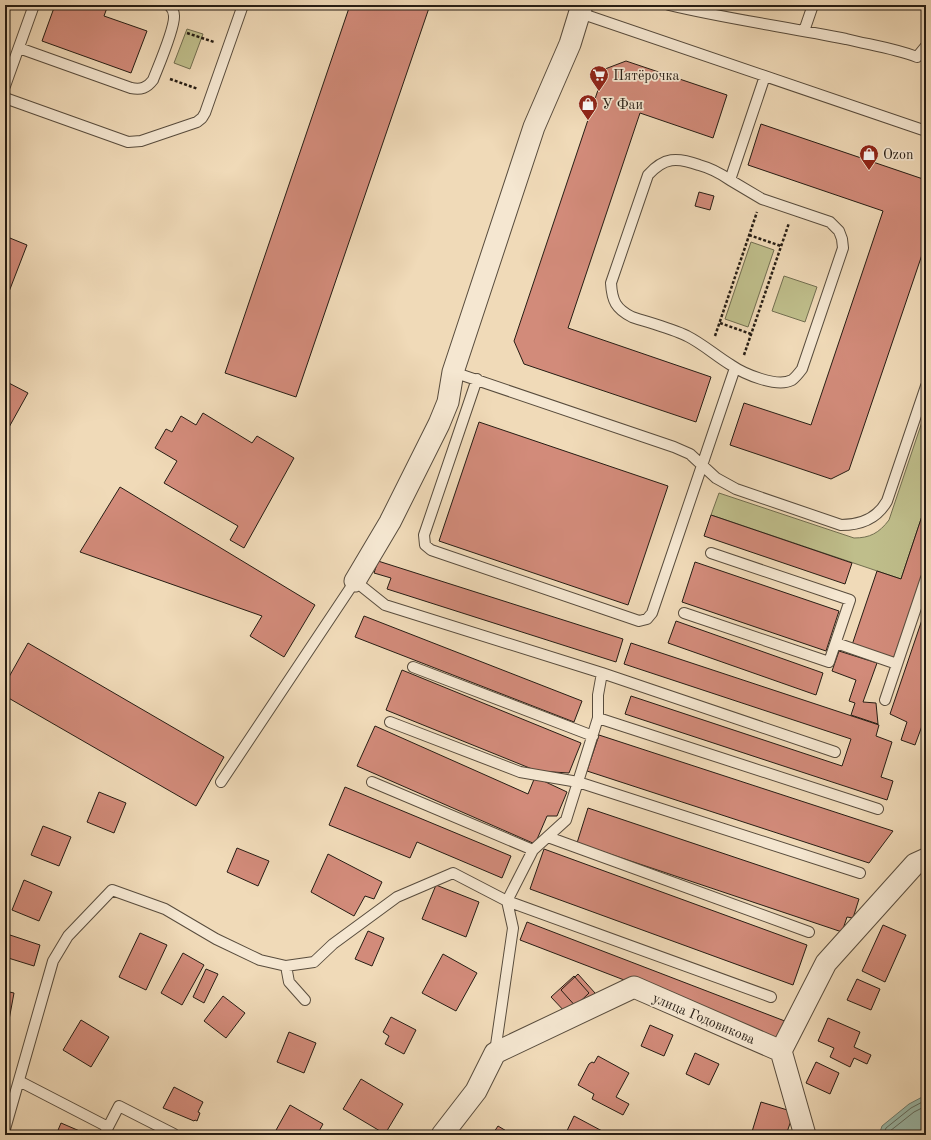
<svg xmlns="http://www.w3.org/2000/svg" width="931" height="1140" viewBox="0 0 931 1140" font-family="'Old Standard TT',serif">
<rect width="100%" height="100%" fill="#f0dab8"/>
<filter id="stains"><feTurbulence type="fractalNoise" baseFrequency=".005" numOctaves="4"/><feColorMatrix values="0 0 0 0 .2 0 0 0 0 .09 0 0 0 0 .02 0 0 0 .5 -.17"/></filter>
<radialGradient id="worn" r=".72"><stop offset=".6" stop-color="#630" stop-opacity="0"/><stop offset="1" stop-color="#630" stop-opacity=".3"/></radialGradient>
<path fill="#bfbe8b" stroke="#726e50" d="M 187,29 L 203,34 L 190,69 L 174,63 Z
M 751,242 L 774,250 L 748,327 L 725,319 Z
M 784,276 L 817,287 L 805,322 L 772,311 Z
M 926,410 L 926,504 L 901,579 L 711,515 L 719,493 L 854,538 C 870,538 879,533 889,520 Z"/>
<path fill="#9bbbab" stroke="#6c7c6f" d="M 926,1095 L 926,1135 L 879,1135 L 882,1126 L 909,1104 Z"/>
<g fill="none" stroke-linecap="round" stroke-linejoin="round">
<path stroke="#606c60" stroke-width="1" d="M 883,1135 L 886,1128 L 911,1108 L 926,1100
M 888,1135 L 890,1131 L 914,1112 L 926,1106"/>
</g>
<path fill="#d28b7a" stroke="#261d14" d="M 55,5 L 108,5 L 104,16 L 147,31 L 131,73 L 42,41 Z
M 350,5 L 430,5 L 296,397 L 225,373 Z
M 626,61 L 727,95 L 713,138 L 640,113 L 568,328 L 711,377 L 696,422 L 524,364 L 514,341 L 605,69 Z
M 761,124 L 926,180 L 926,243 L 849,470 L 831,479 L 730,445 L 744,403 L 811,425 L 883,211 L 748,165 Z
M 699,192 L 714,196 L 710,210 L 695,206 Z
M 5,236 L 27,245 L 5,302 Z
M 5,381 L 28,393 L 8,429 L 5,428 Z
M 203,413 L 252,443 L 257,436 L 294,458 L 244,548 L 230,540 L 238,526 L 164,483 L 177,461 L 155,448 L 166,429 L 172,432 L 181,416 L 196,425 Z
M 479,422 L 668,486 L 628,605 L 439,541 Z
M 120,487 L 315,605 L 284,657 L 250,636 L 262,616 L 80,552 Z
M 926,504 L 926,570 L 896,660 L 852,645 L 877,571 L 901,579 Z
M 711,515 L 852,563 L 845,584 L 704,536 Z
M 378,561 L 623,639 L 616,662 L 387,589 L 391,578 L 374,573 Z
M 695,562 L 839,611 L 826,651 L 682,602 Z
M 926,608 L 926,715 L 915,745 L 901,740 L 907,722 L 890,714 Z
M 364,616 L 582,701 L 574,722 L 355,637 Z
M 676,621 L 823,673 L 816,695 L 668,643 Z
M 28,643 L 224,757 L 196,806 L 5,696 L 5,684 Z
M 631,643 L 879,725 L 876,736 L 892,742 L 881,777 L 893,781 L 887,800 L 625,714 L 631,696 L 842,766 L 851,739 L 624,664 Z
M 839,651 L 877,663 L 863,702 L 876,703 L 878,724 L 851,715 L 855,703 L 849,701 L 856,680 L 832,671 Z
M 402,670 L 581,743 L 569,773 L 537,771 L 386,710 Z
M 375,726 L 528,794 L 535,777 L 567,792 L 557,816 L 547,816 L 535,844 L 357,766 Z
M 599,735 L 893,831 L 869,863 L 587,771 Z
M 345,787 L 511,856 L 502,878 L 417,842 L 410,858 L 329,825 Z
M 99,792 L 126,803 L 114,833 L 87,822 Z
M 588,808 L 859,899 L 853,918 L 847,917 L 842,932 L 577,843 Z
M 43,826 L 71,837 L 59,866 L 31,855 Z
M 237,848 L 269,861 L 258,886 L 227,872 Z
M 544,849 L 807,945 L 793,985 L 530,889 Z
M 328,854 L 382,882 L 374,899 L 365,896 L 354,916 L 311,892 Z
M 24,880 L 52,892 L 39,921 L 12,910 Z
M 436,885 L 479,902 L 466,937 L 422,919 Z
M 527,922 L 790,1023 L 783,1041 L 520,940 Z
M 883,925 L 906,935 L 885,982 L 862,971 Z
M 368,931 L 384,938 L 372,966 L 355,959 Z
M 140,933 L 167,945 L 146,990 L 119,977 Z
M 10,935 L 40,945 L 34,966 L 5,957 L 5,949 Z
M 183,953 L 204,965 L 182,1005 L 161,993 Z
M 443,954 L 477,973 L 456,1011 L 422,993 Z
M 206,969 L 218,974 L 204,1003 L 193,997 Z
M 578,974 L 595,993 L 578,1009 L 561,990 Z
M 574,976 L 589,993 L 567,1014 L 551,997 Z
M 857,979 L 880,989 L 871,1010 L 847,1000 Z
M 5,991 L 14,993 L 9,1020 L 5,1019 Z
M 223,996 L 245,1013 L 226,1038 L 204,1021 Z
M 391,1017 L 416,1030 L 404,1054 L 385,1044 L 389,1036 L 383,1032 Z
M 828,1018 L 860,1032 L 854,1047 L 871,1055 L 867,1064 L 854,1058 L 850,1067 L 830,1057 L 834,1048 L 818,1041 Z
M 81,1020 L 109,1037 L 91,1067 L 63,1050 Z
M 650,1025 L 673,1035 L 664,1056 L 641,1046 Z
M 289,1032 L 316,1043 L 304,1073 L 277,1062 Z
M 695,1053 L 719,1064 L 709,1085 L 686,1074 Z
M 598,1056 L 629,1073 L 616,1097 L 629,1104 L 623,1115 L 592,1099 L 594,1094 L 578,1085 L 589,1064 L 592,1062 L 594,1063 Z
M 816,1062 L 839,1073 L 830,1094 L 806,1083 Z
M 361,1079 L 403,1104 L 385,1134 L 343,1109 Z
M 174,1087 L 203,1102 L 198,1112 L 200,1113 L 197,1121 L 195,1120 L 194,1121 L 163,1108 Z
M 761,1102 L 794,1112 L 786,1135 L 751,1135 Z
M 290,1105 L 323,1124 L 317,1135 L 280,1135 L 275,1132 Z
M 574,1116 L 604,1132 L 602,1135 L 565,1135 Z
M 61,1123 L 89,1135 L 56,1135 Z
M 498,1126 L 513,1135 L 492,1135 Z"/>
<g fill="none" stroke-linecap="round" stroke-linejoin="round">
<defs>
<path id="service" d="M 669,5 C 727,19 787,27 846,39 C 870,45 893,48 917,57 L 926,46
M 580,13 L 926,131
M 804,31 L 813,5
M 19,48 L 131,88 C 141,90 147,88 153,80 C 158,67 175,28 174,16 C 174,12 172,8 169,5
M 5,86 L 34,5
M 5,98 L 128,142 L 141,141 L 197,122 L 202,118 L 205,113 L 243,5
M 730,180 L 762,199 L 830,222 L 839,231 L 842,239 L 843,248 L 802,369 C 799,373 796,377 792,380 C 777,388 744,374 731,365 C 716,356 703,344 687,336 C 670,328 650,323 632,317 C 616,309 612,301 611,283 L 648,175 C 664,157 677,157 699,165 C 710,168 720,173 730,180 L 765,76
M 453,372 L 674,447 L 690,454 L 716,478 L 736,489 L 841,525 C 861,525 877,519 887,501 L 926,386
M 477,379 L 424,535 L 425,545 L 431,550 L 639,621 L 647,619 L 652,613 L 735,368
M 684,613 L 829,662 L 850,600 L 711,553
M 836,643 L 897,664
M 413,667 L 593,736
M 602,673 L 835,752
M 885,700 L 926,578
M 598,718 L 878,809
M 390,722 L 520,772 L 578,782 L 860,873
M 221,782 L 355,581 L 385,605 L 602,673 L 598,695 L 598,718 L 566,820 L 533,850 L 507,901 L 771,997
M 372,782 L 533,850
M 548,837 L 809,932
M 286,966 L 289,982 L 305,1000
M 19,1081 L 108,1127
M 5,1129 L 53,961 L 68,936 L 112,890 L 165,909 L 216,939 L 260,960 L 286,966 L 314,962 L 333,944 L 397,897 L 453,873 L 507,901 L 513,928 L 495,1052
M 104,1135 L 119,1106 L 174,1134"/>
<path id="minor" d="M 355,581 L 390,522 L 439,424 L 448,402 L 453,372 L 534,127 L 570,44 L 582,5
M 781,1051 L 805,1135
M 442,1135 L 476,1091 L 495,1053 L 634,987 L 781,1051 L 826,963 L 915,864 L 926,859"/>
</defs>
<use href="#service" stroke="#584c3d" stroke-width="12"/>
<use href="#minor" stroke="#584c3d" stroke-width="23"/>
<path stroke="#261d14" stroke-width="2.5" stroke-dasharray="3 2" stroke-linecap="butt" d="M 187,33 L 214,42
M 170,79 L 198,89
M 749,235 L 781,246
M 720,323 L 751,334
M 715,336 L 757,212
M 744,355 L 789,223"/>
<use href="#service" stroke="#f5e7d1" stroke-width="10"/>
<use href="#minor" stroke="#f5e7d1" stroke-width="21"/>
</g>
<defs>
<symbol id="supermarket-pin" viewBox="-11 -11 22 30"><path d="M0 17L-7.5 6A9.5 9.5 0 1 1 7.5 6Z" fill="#8f2418" stroke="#f5e7d1"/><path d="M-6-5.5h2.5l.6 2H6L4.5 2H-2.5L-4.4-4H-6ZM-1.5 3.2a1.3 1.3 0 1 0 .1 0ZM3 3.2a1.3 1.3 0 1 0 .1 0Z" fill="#fff"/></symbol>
<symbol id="shop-pin" viewBox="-11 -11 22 30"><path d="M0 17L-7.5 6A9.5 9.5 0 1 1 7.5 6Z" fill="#8f2418" stroke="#f5e7d1"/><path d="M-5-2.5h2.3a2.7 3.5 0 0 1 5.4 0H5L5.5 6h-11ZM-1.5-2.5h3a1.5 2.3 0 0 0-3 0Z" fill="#fff"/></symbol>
</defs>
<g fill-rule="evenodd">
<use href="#supermarket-pin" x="588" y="64" width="22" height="30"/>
<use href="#shop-pin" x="577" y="93" width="22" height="30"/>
<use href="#shop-pin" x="858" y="143" width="22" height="30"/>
</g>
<g text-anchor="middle" stroke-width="3.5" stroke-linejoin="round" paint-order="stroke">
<g font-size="14" fill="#261d14" stroke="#f5e7d1" text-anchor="start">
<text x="613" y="80">Пятёрочка</text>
<text x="602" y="109">У Фаи</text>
<text x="883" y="159">Ozon</text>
</g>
<g font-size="14" fill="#261d14" stroke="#f5e7d1">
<text transform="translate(704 1018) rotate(23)" y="5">улица Годовикова</text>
</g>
</g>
<rect width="931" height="1140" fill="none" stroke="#f0dab8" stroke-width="20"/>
<rect x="6" y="6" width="919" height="1128" fill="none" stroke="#261d14" stroke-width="2"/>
<rect x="10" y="10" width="911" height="1120" fill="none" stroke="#261d14"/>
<rect width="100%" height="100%" filter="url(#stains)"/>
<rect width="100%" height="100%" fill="url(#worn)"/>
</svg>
